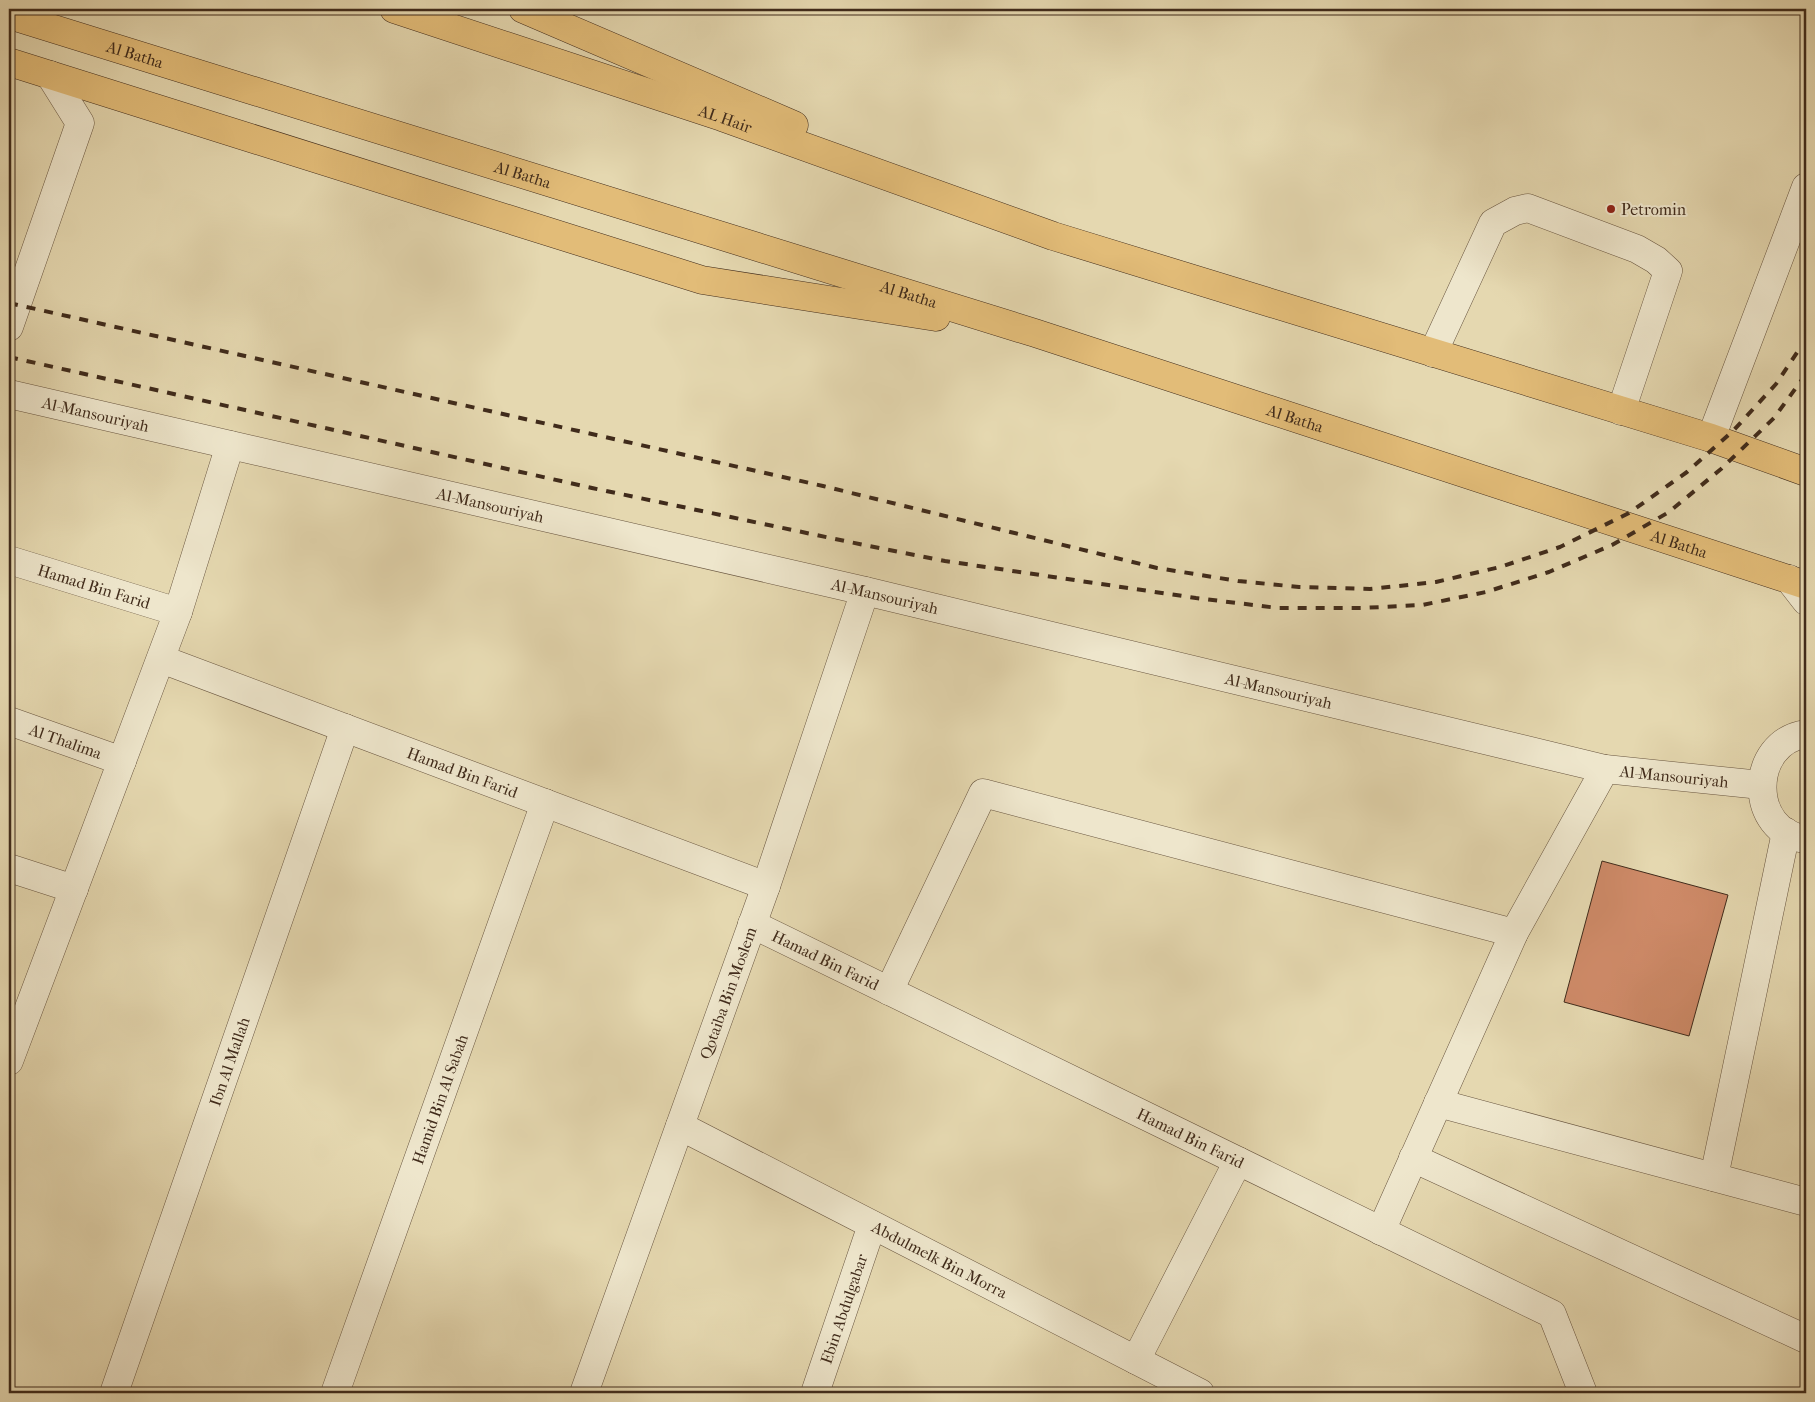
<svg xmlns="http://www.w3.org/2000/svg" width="1815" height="1402" viewBox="0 0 1815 1402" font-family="'IM FELL French Canon',serif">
<rect width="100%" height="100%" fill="#e5d8b0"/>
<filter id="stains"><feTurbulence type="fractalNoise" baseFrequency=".004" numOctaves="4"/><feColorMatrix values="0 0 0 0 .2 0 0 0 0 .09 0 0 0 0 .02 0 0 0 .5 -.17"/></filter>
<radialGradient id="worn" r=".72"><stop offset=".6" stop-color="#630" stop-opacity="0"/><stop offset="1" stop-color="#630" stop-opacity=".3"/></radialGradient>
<path fill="#ce8a68" stroke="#402b1b" d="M 1602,861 L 1728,895 L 1689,1036 L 1564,1002 Z"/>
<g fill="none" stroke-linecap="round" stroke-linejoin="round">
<defs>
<g id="minor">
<path d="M 9,327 L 80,123 L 50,75"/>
<path d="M 1433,353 L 1493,223 L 1515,211 L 1528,208 L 1637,249 L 1656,260 L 1668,271 L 1621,411"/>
<path id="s1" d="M 9,394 L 865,591 L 1605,769 L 1761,785"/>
<path d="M 1711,438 L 1806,187"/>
<path id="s2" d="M 9,560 L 178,612"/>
<path d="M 1789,579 L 1806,601"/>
<path id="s3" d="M 161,659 L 766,886"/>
<path id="s4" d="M 9,721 L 122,761"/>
<path d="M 1806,734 C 1748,742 1748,833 1806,839"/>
<path d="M 9,868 L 74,889"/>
<path id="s5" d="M 752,924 L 1552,1314 L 1583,1393"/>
<path d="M 889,991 L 983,793 L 1514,933"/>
<path d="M 9,1061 L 178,612 L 230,445"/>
<path d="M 1438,1103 L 1806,1202"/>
<path id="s6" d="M 680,1126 L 1200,1393"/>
<path d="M 1413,1158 L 1806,1339"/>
<path d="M 1714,1177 L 1786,832"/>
<path d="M 1381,1231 L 1514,933 L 1605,769"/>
<path d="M 1136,1360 L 1238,1161"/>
<path id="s7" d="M 114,1393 L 345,728"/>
<path id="s8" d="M 335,1393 L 545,803"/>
<path id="s9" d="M 584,1393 L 766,886 L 865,591"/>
<path id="s10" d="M 815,1393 L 872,1225"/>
</g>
<g id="major">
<path id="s11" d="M 394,9 L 722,117 L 1053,236 L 1711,438 L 1806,472"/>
<path d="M 523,9 L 794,125"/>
<path id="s12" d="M 9,15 L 1035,333 L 1806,585"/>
<path d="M 9,62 L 702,280 L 936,317"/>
</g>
</defs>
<use href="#minor" stroke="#695640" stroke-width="29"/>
<use href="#major" stroke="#402b1b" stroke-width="29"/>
<use href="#minor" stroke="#eee6cc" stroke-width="28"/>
<use href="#major" stroke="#e2bc78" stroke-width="28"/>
<path stroke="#402b1b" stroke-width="4" stroke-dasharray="9 9" stroke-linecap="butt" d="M 9,303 L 823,486 L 1157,568 L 1238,581 L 1299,587 L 1370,589 L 1436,582 L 1500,567 L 1560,547 L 1629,513 L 1687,472 L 1733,431 L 1776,384 L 1806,339
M 9,357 L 592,488 L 864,545 L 945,561 L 1196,598 L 1278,608 L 1361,608 L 1422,605 L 1486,592 L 1549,572 L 1612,545 L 1669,512 L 1721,469 L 1774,418 L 1806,374"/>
</g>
<circle fill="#8f2418" stroke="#eee6cc" stroke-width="2" cx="1611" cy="209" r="5"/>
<g text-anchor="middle" stroke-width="4" stroke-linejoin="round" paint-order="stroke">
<g font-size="16" fill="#402b1b" stroke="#eee6cc">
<text dy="6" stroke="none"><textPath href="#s12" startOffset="132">Al Batha</textPath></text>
<text dy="6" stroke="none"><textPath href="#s11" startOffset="349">AL Hair</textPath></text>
<text dy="6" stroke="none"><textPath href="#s12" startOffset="538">Al Batha</textPath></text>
<text dy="6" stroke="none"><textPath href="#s12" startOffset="942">Al Batha</textPath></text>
<text dy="6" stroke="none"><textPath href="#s1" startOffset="89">Al-Mansouriyah</textPath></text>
<text dy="6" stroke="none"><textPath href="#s12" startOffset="1348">Al Batha</textPath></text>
<text dy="6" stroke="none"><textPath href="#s1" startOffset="494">Al-Mansouriyah</textPath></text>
<text dy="6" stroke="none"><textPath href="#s12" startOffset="1752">Al Batha</textPath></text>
<text dy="6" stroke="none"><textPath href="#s2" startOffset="89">Hamad Bin Farid</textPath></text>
<text dy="6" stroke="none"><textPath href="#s1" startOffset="899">Al-Mansouriyah</textPath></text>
<text dy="6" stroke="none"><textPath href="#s1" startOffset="1304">Al-Mansouriyah</textPath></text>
<text dy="6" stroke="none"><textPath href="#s4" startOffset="60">Al Thalima</textPath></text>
<text dy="6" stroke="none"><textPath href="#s3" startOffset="322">Hamad Bin Farid</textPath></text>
<text dy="6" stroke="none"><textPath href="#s1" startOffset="1709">Al-Mansouriyah</textPath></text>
<text dy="6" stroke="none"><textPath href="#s5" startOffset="82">Hamad Bin Farid</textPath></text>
<text dy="6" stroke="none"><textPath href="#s9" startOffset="425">Qotaiba Bin Moslem</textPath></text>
<text dy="6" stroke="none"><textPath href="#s7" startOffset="351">Ibn Al Mallah</textPath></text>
<text dy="6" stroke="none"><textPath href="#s8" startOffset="312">Hamid Bin Al Sabah</textPath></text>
<text dy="6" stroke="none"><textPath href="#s5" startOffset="488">Hamad Bin Farid</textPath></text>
<text dy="6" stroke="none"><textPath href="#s6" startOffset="292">Abdulmelk Bin Morra</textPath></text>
<text dy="6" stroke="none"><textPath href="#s10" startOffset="89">Ebin Abdulgabar</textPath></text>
</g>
<g font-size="16" fill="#402b1b" stroke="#eee6cc" text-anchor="start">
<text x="1621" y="215">Petromin</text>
</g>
</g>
<rect width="1815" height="1402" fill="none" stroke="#e5d8b0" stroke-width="30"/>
<rect x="10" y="10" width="1795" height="1382" fill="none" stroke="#402b1b" stroke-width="2.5"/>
<rect x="15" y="15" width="1785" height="1372" fill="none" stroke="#402b1b"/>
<rect width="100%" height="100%" filter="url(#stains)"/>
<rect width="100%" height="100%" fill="url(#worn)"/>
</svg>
